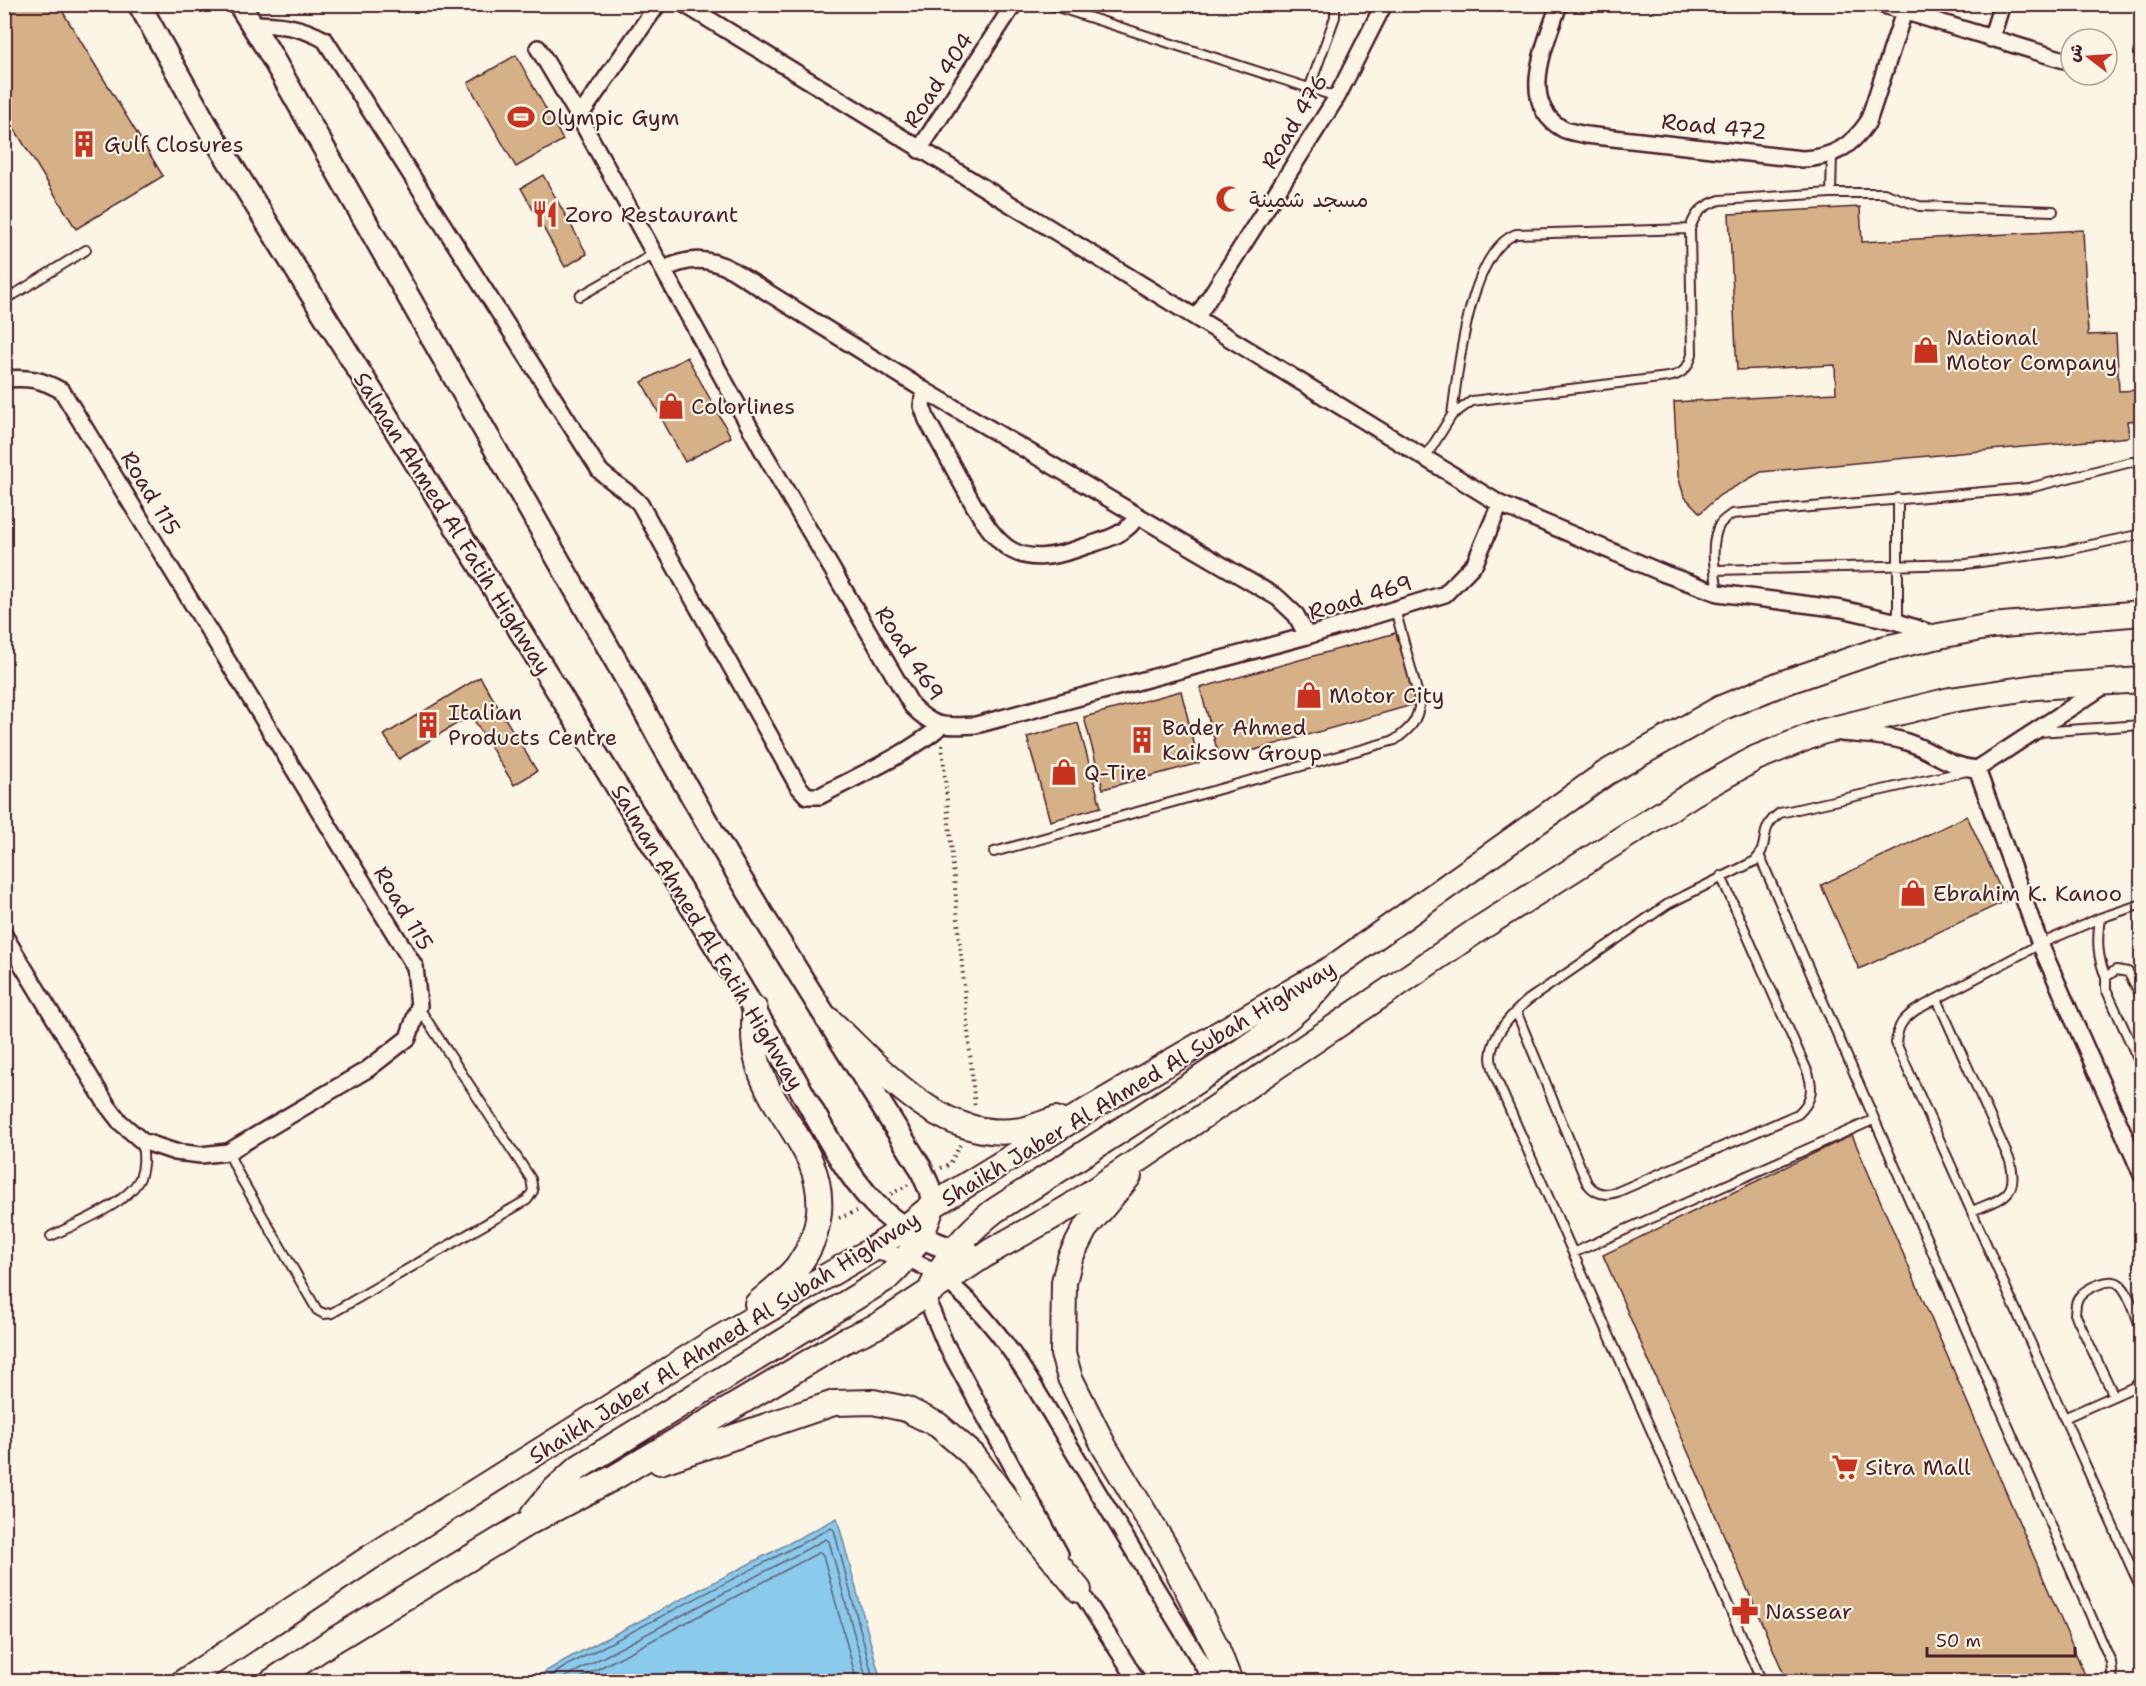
<svg xmlns="http://www.w3.org/2000/svg" width="2146" height="1686" viewBox="0 0 2146 1686" font-family="'Shantell Sans','Playpen Sans Arabic',sans-serif">
<rect width="100%" height="100%" fill="#fcf5e5"/>
<filter id="ink" filterUnits="userSpaceOnUse"><feTurbulence type="fractalNoise" baseFrequency=".0167" numOctaves="2"/><feDisplacementMap in="SourceGraphic" scale="12" xChannelSelector="R" yChannelSelector="G"/><feConvolveMatrix kernelMatrix="1 2 1 2 8 2 1 2 1" color-interpolation-filters="sRGB"/></filter>
<g filter="url(#ink)">
<path fill="#8acaeb" stroke="#70869e" stroke-width="1.5" d="M 837,1518 L 881,1681 L 530,1681 L 565,1660 Z"/>
<g fill="none" stroke-linecap="round" stroke-linejoin="round">
<path stroke="#646378" stroke-width="1.5" d="M 541,1682 L 568,1665 L 831,1528 L 834,1530 L 874,1682
M 556,1682 L 826,1539 L 829,1541 L 867,1682
M 573,1682 L 820,1552 L 823,1555 L 857,1682"/>
</g>
<path fill="#d6b187" stroke="#4a1f2b" stroke-width="1.5" d="M 4,4 L 58,4 L 163,176 L 76,229 L 4,112 Z
M 516,55 L 563,140 L 516,167 L 468,83 Z
M 543,175 L 587,254 L 565,267 L 521,188 Z
M 1860,207 L 1862,242 L 2083,230 L 2088,335 L 2116,334 L 2119,391 L 2142,390 L 2142,420 L 2127,421 L 2129,437 L 1761,472 L 1720,495 L 1700,513 L 1684,496 L 1678,476 L 1674,402 L 1836,393 L 1835,365 L 1737,370 L 1729,214 Z
M 687,357 L 731,437 L 685,462 L 642,382 Z
M 1399,632 L 1419,703 L 1220,760 L 1200,688 Z
M 480,677 L 537,771 L 514,785 L 471,715 L 399,759 L 384,735 Z
M 1181,691 L 1199,763 L 1103,789 L 1084,717 Z
M 1078,723 L 1101,807 L 1050,821 L 1027,737 Z
M 1967,816 L 2006,901 L 1859,969 L 1821,885 Z
M 1852,1135 L 2088,1682 L 1787,1682 L 1786,1679 L 1603,1255 Z"/>
<g fill="none" stroke-linecap="round" stroke-linejoin="round">
<defs>
<path id="lane" d="M 1048,4 L 1337,97
M 1309,89 L 1335,17 L 1335,4
M 1831,193 L 1832,155
M 580,296 L 654,254
M 4,298 L 15,294 L 86,250
M 1452,415 C 1458,370 1469,252 1516,234 L 1690,229
M 1425,458 L 1452,415 L 1472,401 L 1668,377 C 1682,375 1689,368 1692,354 L 1690,229 C 1695,212 1704,205 1720,200 L 1831,193 L 1884,193 L 1919,206 L 2053,211
M 1715,570 L 1966,564 L 2063,551 L 2142,534
M 1718,593 C 1715,573 1709,542 1720,524 C 1723,520 1728,517 1732,514 L 2029,488 L 2131,462 L 2142,463
M 1898,622 L 1898,498
M 2038,732 L 2142,725
M 994,852 L 1395,740 C 1411,728 1417,722 1420,702 L 1395,609
M 1760,857 L 2111,1662 L 2113,1682
M 2142,904 L 2100,918 L 2040,944 L 1916,1010 C 1902,1020 1898,1025 1896,1043 L 2142,1591
M 2100,918 C 2097,940 2097,957 2106,977
M 2142,997 L 2128,972 L 2116,970 L 2106,977 L 2106,989 L 2142,1068
M 1937,999 L 2010,1161 C 2020,1197 2000,1199 1972,1211
M 1516,1011 L 1587,1183 C 1595,1194 1605,1196 1617,1192 L 1798,1114 C 1811,1102 1814,1090 1808,1073 L 1721,876
M 228,1152 L 239,1175 L 317,1310 L 324,1314 L 332,1313 L 527,1200 L 533,1191 L 531,1179 L 419,1008
M 51,1236 C 77,1223 128,1204 140,1178 C 145,1165 143,1153 142,1141
M 1573,1253 L 1873,1120
M 2114,1396 L 2075,1314 C 2076,1308 2075,1300 2080,1296 C 2087,1288 2110,1277 2119,1284 C 2129,1291 2137,1319 2142,1331
M 2064,1418 L 2134,1387 L 2142,1379
M 1762,1682 L 1495,1076 C 1494,1070 1491,1063 1491,1057 C 1492,1034 1512,1014 1528,1000 L 1668,904 L 1755,861 C 1771,844 1757,829 1780,813 L 1967,771"/>
<path id="street" d="M 684,4 L 1500,504 L 1665,574 L 1718,593 L 1842,609 L 1898,622 L 1936,635
M 1559,4 C 1547,42 1516,103 1563,129 C 1569,132 1579,133 1586,135 L 1802,159 C 1832,158 1851,147 1868,122 L 1904,12
M 1880,4 L 2064,60
M 250,24 C 279,24 300,26 325,40 L 600,471 C 612,483 628,490 640,504 L 798,786 L 807,796 L 820,796 C 861,774 905,756 941,726
M 1991,39 L 2002,4
M 538,48 L 579,117 L 764,453 L 912,706 C 935,730 946,726 976,725 L 1307,636 L 1445,594 L 1475,563 L 1500,504
M 579,117 L 658,4
M 919,150 L 1014,4
M 663,270 C 687,257 708,257 732,270 L 924,390 L 1278,598 L 1296,615 L 1307,636
M 1197,317 L 1337,97 L 1384,4
M 4,379 C 29,377 41,379 62,391 L 415,967 L 419,1006 L 408,1038 L 368,1069 L 228,1152 L 201,1155 L 175,1152 L 142,1141 L 120,1122 L 107,1105 L 4,935
M 924,390 L 922,406 L 927,420 C 941,445 954,469 967,493 C 999,550 1016,571 1083,547 C 1103,540 1126,536 1137,516
M 1841,733 C 1863,735 1886,735 1907,742 C 1934,751 1946,766 1977,769 L 2107,684
M 1977,769 L 2040,944 L 2142,1175
M 870,1251 C 904,1254 930,1266 956,1289 C 1006,1332 1039,1395 1073,1451 C 1120,1528 1166,1605 1213,1682
M 929,1292 L 930,1307 L 945,1343 L 1060,1554
M 1075,1583 L 1138,1682"/>
<path id="secondary" d="M 139,4 L 207,126 C 365,381 523,635 681,890 C 719,951 756,1012 792,1074 C 817,1117 839,1165 873,1202 C 894,1226 938,1249 969,1252
M 239,4 L 268,50 L 645,712 C 729,868 826,1016 920,1167 L 931,1192 L 932,1206"/>
<path id="primary" d="M 755,1009 C 753,1029 753,1048 759,1067 C 776,1120 824,1152 819,1212 C 817,1231 811,1248 800,1263 C 788,1279 772,1291 757,1304
M 828,1019 C 880,1067 940,1144 1021,1130 C 1033,1128 1045,1122 1056,1119
M 1129,1176 L 1085,1229 L 1070,1258 L 1064,1282 L 1063,1354 L 1070,1378 L 1105,1448 L 1166,1548 L 1216,1646 L 1230,1682
M 930,1291 C 944,1258 966,1233 994,1211 C 1071,1162 1149,1113 1225,1062 C 1261,1037 1301,1014 1327,978
M 660,1462 L 834,1403 L 873,1402 L 906,1409 L 938,1425 L 973,1455 L 1030,1531 L 1079,1590
M 533,1515 L 552,1492 L 579,1467 L 887,1278 C 909,1258 924,1236 932,1206
M 183,1682 L 371,1557 L 716,1340 L 870,1251 L 906,1227 L 932,1206 L 1093,1107 L 1335,966 L 1606,773 L 1721,708 L 1780,684 L 1882,649 L 1939,636 L 1991,626 L 2142,613
M 271,1682 L 331,1642 L 526,1524 L 615,1477 L 844,1341 L 879,1325 L 991,1251 L 1068,1208 L 1479,929 L 1694,793 L 1756,758 L 1821,732 L 1950,700 L 2036,687 L 2142,680"/>
</defs>
<use href="#lane" stroke="#4a1f2b" stroke-width="12"/>
<use href="#street" stroke="#4a1f2b" stroke-width="20"/>
<use href="#secondary" stroke="#4a1f2b" stroke-width="26"/>
<use href="#primary" stroke="#4a1f2b" stroke-width="28"/>
<path stroke="#4a1f2b" stroke-width="4" stroke-dasharray="1.5 4.5" stroke-linecap="butt" d="M 942,745 L 975,1108
M 941,1168 L 950,1164 L 960,1145
M 891,1194 L 908,1185
M 839,1218 L 857,1211"/>
<use href="#lane" stroke="#fcf5e5" stroke-width="8"/>
<use href="#street" stroke="#fcf5e5" stroke-width="15"/>
<use href="#secondary" stroke="#fcf5e5" stroke-width="21"/>
<use href="#primary" stroke="#fcf5e5" stroke-width="24"/>
</g>
</g>
<defs>
<symbol id="stadium-bare" viewBox="-9 -9 18 18"><path d="M0-5a6.5 5 0 1 0 0 10a6.5 5 0 1 0 0-10ZM-3.5-1.8h7v3.6h-7Z" fill="#c8321e" stroke="#fcf5e5" stroke-width="2.5" paint-order="stroke"/></symbol>
<symbol id="building-bare" viewBox="-9 -9 18 18"><path d="M-4-6H4V6H1V3H-1V6H-4ZM-2.5-4.3h1.7v1.8h-1.7ZM.8-4.3h1.7v1.8H.8ZM-2.5-1h1.7V.8h-1.7ZM.8-1h1.7V.8H.8Z" fill="#c8321e" stroke="#fcf5e5" stroke-width="2.5" paint-order="stroke"/></symbol>
<symbol id="mosque-bare" viewBox="-9 -9 18 18"><path d="M3.5-4.9A6 6 0 1 0 3.5 4.9A5 5 0 1 1 3.5-4.9Z" fill="#c8321e" stroke="#fcf5e5" stroke-width="2.5" paint-order="stroke"/></symbol>
<symbol id="restaurant-bare" viewBox="-9 -9 18 18"><path d="M-5-6h1v4h1v-4h1v4h1v-4h1v5L-1.5 .5V6h-2V.5L-5-1ZM5-6V6H3V1.5H1.5Q1.5-4 5-6Z" fill="#c8321e" stroke="#fcf5e5" stroke-width="2.5" paint-order="stroke"/></symbol>
<symbol id="shop-bare" viewBox="-9 -9 18 18"><path d="M-5-2.5h2.3a2.7 3.5 0 0 1 5.4 0H5L5.5 6h-11ZM-1.5-2.5h3a1.5 2.3 0 0 0-3 0Z" fill="#c8321e" stroke="#fcf5e5" stroke-width="2.5" paint-order="stroke"/></symbol>
<symbol id="supermarket-bare" viewBox="-9 -9 18 18"><path d="M-6-5.5h2.5l.6 2H6L4.5 2H-2.5L-4.4-4H-6ZM-1.5 3.2a1.3 1.3 0 1 0 .1 0ZM3 3.2a1.3 1.3 0 1 0 .1 0Z" fill="#c8321e" stroke="#fcf5e5" stroke-width="2.5" paint-order="stroke"/></symbol>
<symbol id="pharmacy-bare" viewBox="-9 -9 18 18"><path d="M-2-6h4v4h4v4h-4v4h-4v-4h-4v-4h4Z" fill="#c8321e" stroke="#fcf5e5" stroke-width="2.5" paint-order="stroke"/></symbol>
</defs>
<g fill-rule="evenodd">
<use href="#stadium-bare" x="502" y="98" width="38" height="38"/>
<use href="#building-bare" x="65" y="125" width="38" height="38"/>
<use href="#mosque-bare" x="1210" y="180" width="38" height="38"/>
<use href="#restaurant-bare" x="526" y="195" width="38" height="38"/>
<use href="#shop-bare" x="1907" y="331" width="38" height="38"/>
<use href="#shop-bare" x="652" y="387" width="38" height="38"/>
<use href="#shop-bare" x="1290" y="676" width="38" height="38"/>
<use href="#building-bare" x="409" y="706" width="38" height="38"/>
<use href="#building-bare" x="1123" y="721" width="38" height="38"/>
<use href="#shop-bare" x="1045" y="753" width="38" height="38"/>
<use href="#shop-bare" x="1894" y="874" width="38" height="38"/>
<use href="#supermarket-bare" x="1826" y="1448" width="38" height="38"/>
<use href="#pharmacy-bare" x="1726" y="1592" width="38" height="38"/>
</g>
<g text-anchor="middle" stroke-width="4.5" stroke-linejoin="round" paint-order="stroke">
<g font-size="22" fill="#4a1f2b" stroke="#fcf5e5">
<text transform="translate(938 80) rotate(-57)" y="8">Road 404</text>
<text transform="translate(1294 121) rotate(-59)" y="8">Road 476</text>
<text transform="translate(1714 126) rotate(6)" y="8">Road 472</text>
<text transform="translate(151 493) rotate(59)" y="8">Road 115</text>
<text transform="translate(453 523) rotate(58)" y="8">Salman Ahmed Al Fatih Highway</text>
<text transform="translate(1360 597) rotate(-17)" y="8">Road 469</text>
<text transform="translate(910 653) rotate(57)" y="8">Road 469</text>
<text transform="translate(404 908) rotate(59)" y="8">Road 115</text>
<text transform="translate(708 937) rotate(59)" y="8">Salman Ahmed Al Fatih Highway</text>
<text transform="translate(1138 1083) rotate(-31)" y="8">Shaikh Jaber Al Ahmed Al Subah Highway</text>
<text transform="translate(724 1337) rotate(-32)" y="8">Shaikh Jaber Al Ahmed Al Subah Highway</text>
</g>
<g font-size="22" fill="#4a1f2b" stroke="#fcf5e5" text-anchor="start">
<text x="541" y="125">Olympic Gym</text>
<text x="104" y="152">Gulf Closures</text>
<text x="1249" y="207">مسجد شمينة</text>
<text x="565" y="222">Zoro Restaurant</text>
<text x="1946" y="345">National<tspan x="1946" dy="25">Motor Company</tspan></text>
<text x="691" y="414">Colorlines</text>
<text x="1329" y="703">Motor City</text>
<text x="448" y="720">Italian<tspan x="448" dy="25">Products Centre</tspan></text>
<text x="1162" y="735">Bader Ahmed<tspan x="1162" dy="25">Kaiksow Group</tspan></text>
<text x="1084" y="780">Q-Tire</text>
<text x="1933" y="901">Ebrahim K. Kanoo</text>
<text x="1865" y="1475">Sitra Mall</text>
<text x="1765" y="1619">Nassear</text>
</g>
</g>
<rect width="2146" height="1686" fill="none" stroke="#fcf5e5" stroke-width="24"/>
<rect x="12" y="12" width="2122" height="1662" fill="none" stroke="#4a1f2b" stroke-width="2" filter="url(#ink)"/>
<g transform="translate(2089 57) rotate(287)"><circle r="28" fill="#fcf5e5" stroke="#b59f9b" stroke-width="1.5"/>
<path d="M0-4.5L10 22L0 15L-10 22Z" fill="#c8321e"/>
<text y="-9" font-size="16" font-weight="bold" text-anchor="middle" fill="#4a1f2b">ش</text>
</g>
<path d="M1927 1647v9h148v-9" fill="none" stroke="#4a1f2b" stroke-width="3"/>
<text x="1936" y="1647" font-size="18" fill="#4a1f2b" stroke="#fcf5e5" stroke-width="4.5" paint-order="stroke">50 m</text>
</svg>
